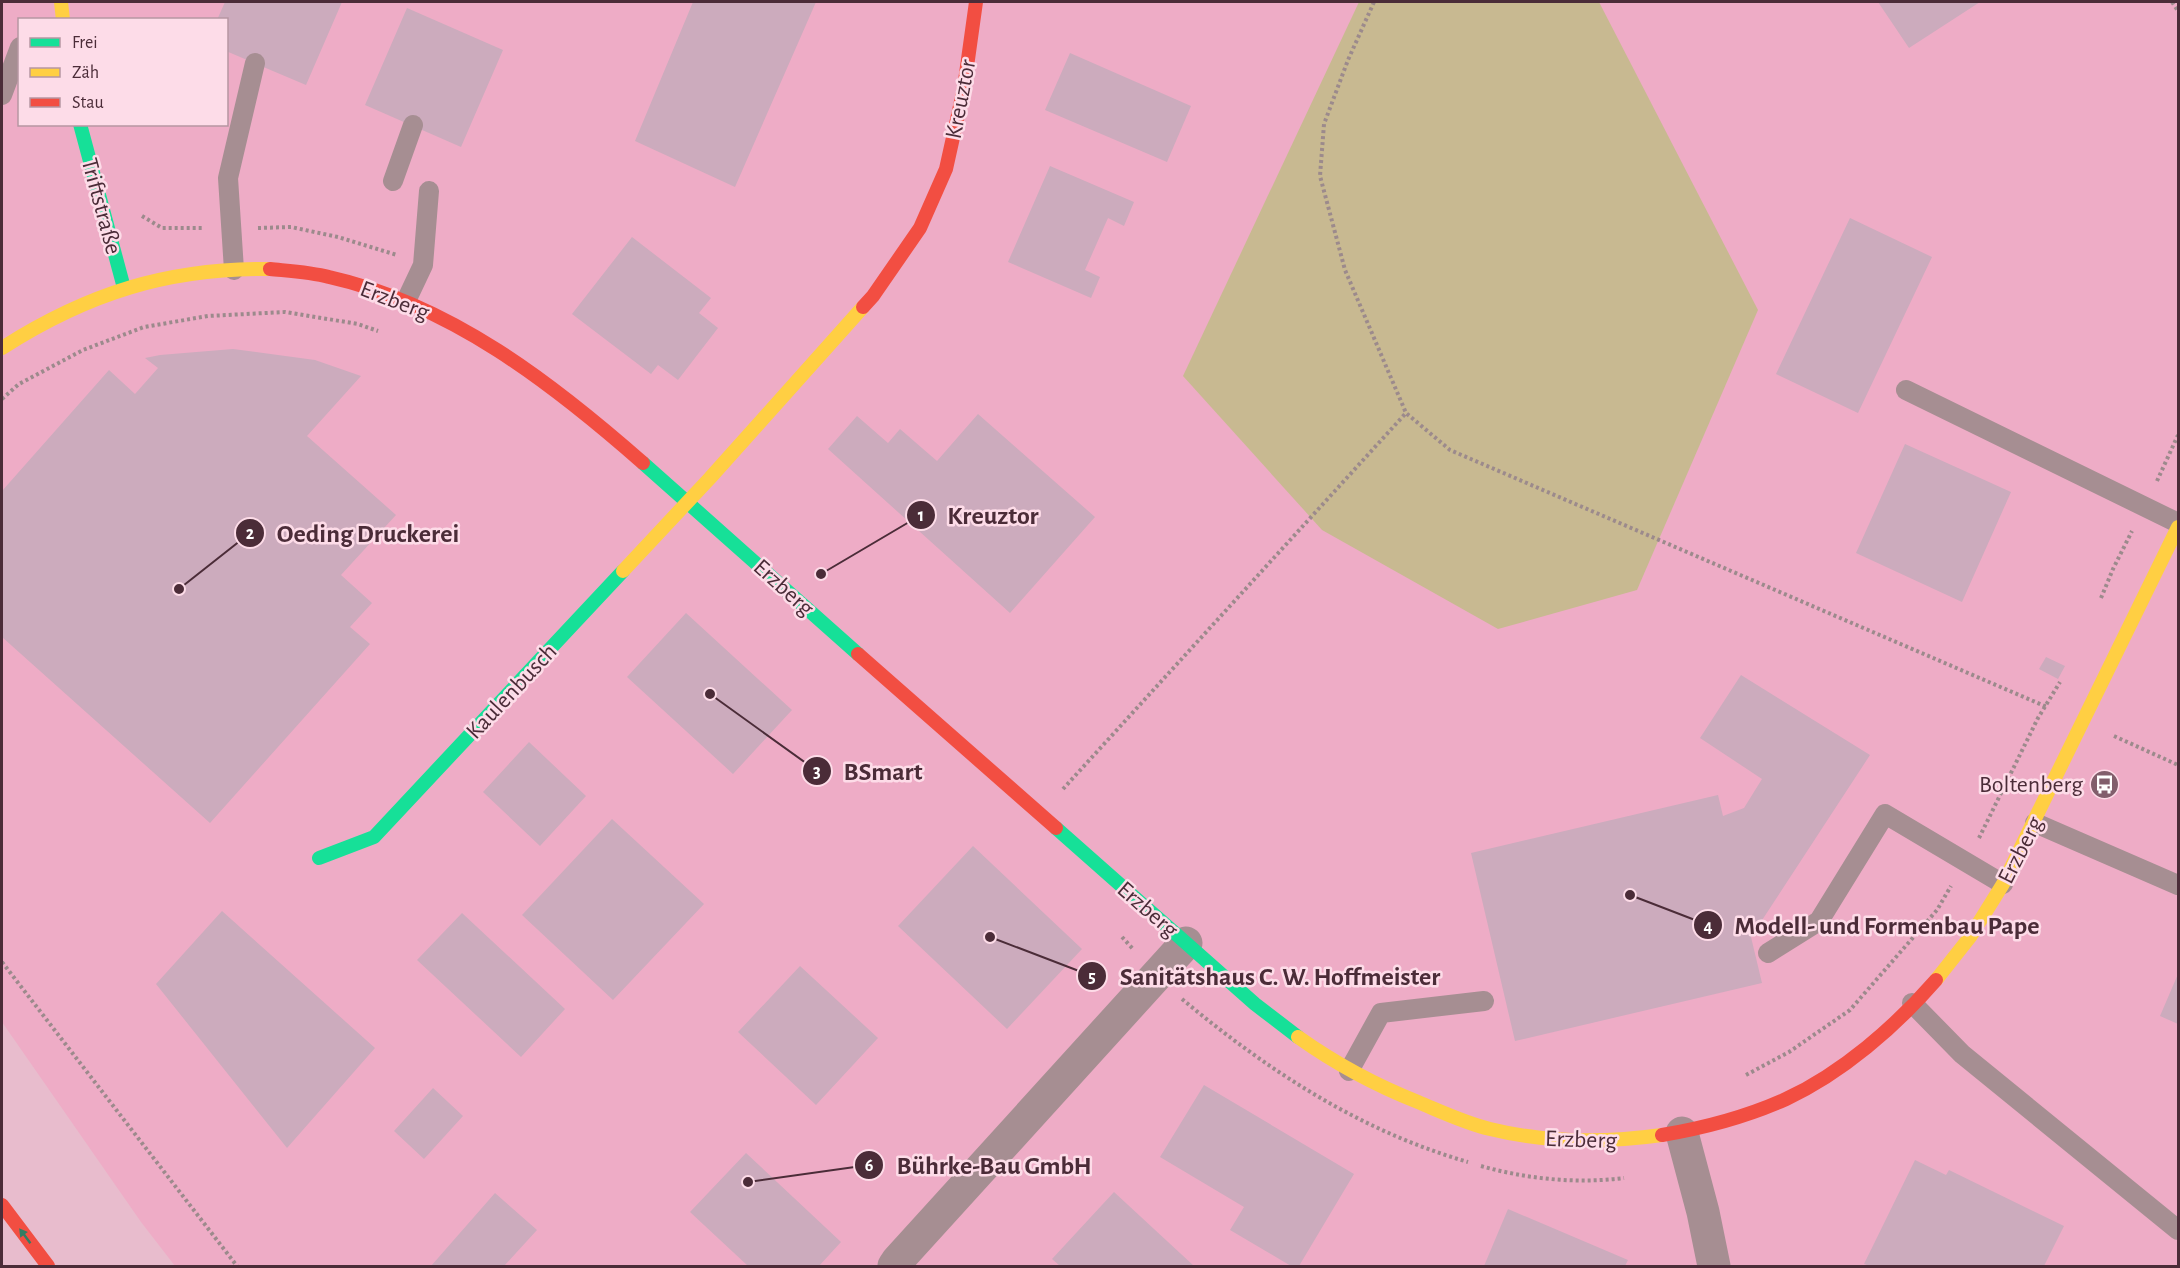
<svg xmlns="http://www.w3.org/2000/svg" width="2180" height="1268" viewBox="0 0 2180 1268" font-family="'Alegreya Sans',sans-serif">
<rect width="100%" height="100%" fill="#e8bccd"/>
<path fill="#eeacc6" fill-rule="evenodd" d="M 2,2 L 2178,2 L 2178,1266 L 175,1266 L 141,1222 L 2,1022 ZM 20,20 L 226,20 L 226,124 L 20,124 Z"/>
<path fill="#c8b991" d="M 1359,2 L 1599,2 L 1758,310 L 1637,590 L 1498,629 L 1322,530 L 1183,376 Z"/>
<path fill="#ccabbd" d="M 225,2 L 342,2 L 306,85 L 226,51 L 226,20 L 217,20 Z
M 693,2 L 816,2 L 735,187 L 635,141 Z
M 1878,2 L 1980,2 L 1909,48 Z
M 407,8 L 503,50 L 461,147 L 365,105 Z
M 1070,53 L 1191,106 L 1167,162 L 1045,110 Z
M 1050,166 L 1134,202 L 1124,226 L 1108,218 L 1085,270 L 1100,277 L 1091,298 L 1008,262 Z
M 1850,218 L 1932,257 L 1858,413 L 1776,374 Z
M 632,237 L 711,298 L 699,313 L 718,328 L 678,380 L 658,365 L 651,374 L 572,314 Z
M 233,349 L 315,360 L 361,376 L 307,436 L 396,515 L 341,575 L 372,603 L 350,627 L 370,644 L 210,823 L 2,637 L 2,491 L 109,370 L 135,394 L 158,368 L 145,358 L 160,355 Z
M 978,414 L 1095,517 L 1010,613 L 828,449 L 857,416 L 888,443 L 900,429 L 937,461 Z
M 1905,444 L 2011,492 L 1962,602 L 1856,553 Z
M 686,613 L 792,710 L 733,774 L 627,677 Z
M 2046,657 L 2065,666 L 2058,679 L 2039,669 Z
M 1741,675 L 1870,755 L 1751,937 L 1762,983 L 1515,1041 L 1471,853 L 1718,795 L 1723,816 L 1744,808 L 1762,779 L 1700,738 Z
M 529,742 L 586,796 L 540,846 L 483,792 Z
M 612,819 L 704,904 L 613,1000 L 522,915 Z
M 973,846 L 1082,949 L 1007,1029 L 898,926 Z
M 222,911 L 375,1048 L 287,1148 L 156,984 Z
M 462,913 L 565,1009 L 521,1057 L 417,960 Z
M 800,966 L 878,1038 L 816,1105 L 738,1032 Z
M 2178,974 L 2178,1024 L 2160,1016 Z
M 1204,1085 L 1354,1174 L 1299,1266 L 1291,1266 L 1230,1230 L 1244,1207 L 1160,1157 Z
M 433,1088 L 463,1116 L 424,1159 L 394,1131 Z
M 746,1153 L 841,1242 L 819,1266 L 748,1266 L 690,1212 Z
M 1915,1160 L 1946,1175 L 1949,1170 L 2064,1226 L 2044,1266 L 1870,1266 L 1864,1264 Z
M 1114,1192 L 1194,1266 L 1060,1266 L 1052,1259 Z
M 495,1193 L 537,1230 L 504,1266 L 431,1266 Z
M 1508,1209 L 1628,1260 L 1625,1266 L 1484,1266 Z"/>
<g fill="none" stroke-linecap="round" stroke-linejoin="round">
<path stroke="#9c8a8c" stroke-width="4" stroke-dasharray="3 3" stroke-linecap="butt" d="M 1374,2 L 1348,60 L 1324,124 L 1320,176 L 1345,270 L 1406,413
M 2172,2 L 2178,11
M 142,216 L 162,228 L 203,228
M 258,228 L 291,227 L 338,237 L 397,255
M 2,399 L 19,384 L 83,350 L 144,327 L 208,316 L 285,312 L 358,324 L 378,331
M 2157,481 L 2178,435
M 2101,598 L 2113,569 L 2132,531
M 2114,736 L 2178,765
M 1063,789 L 1406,413 L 1450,450 L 2047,707
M 1979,838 L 2038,718 L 2060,682
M 1122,937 L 1133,949
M 2,962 L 237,1266
M 1182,999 C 1267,1070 1360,1131 1468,1162
M 1746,1075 L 1789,1052 L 1850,1010 L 1937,910 L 1951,886
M 1481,1166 C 1527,1179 1576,1184 1624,1178"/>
<path stroke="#a68e92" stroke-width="20" d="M 2,95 L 20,47
M 393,181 L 413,125
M 234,270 L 228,178 L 255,63
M 406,301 L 423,265 L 429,191
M 1906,390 L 2178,523
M 2035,823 L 2178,885
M 1768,953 L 1819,921 L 1885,814 L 2003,884
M 1912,1003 L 1962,1054 L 2178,1230
M 1349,1071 L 1381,1013 L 1484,1001"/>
<path stroke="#a68e92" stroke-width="33" d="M 1682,1133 L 1703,1212 L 1714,1266
M 894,1266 L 898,1260 L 1186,943"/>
<path stroke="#16e098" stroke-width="14" d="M 80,124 L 124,288
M 643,463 L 858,654
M 1056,828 L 1255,1004 L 1298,1037
M 319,858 L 374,837 L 623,571"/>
<path stroke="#ffcf43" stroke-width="14" d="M 61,2 L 63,20
M 2,348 C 88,293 168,268 270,269
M 623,571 L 710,478 L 863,307
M 1936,980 L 1970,937 L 2003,884 L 2178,527
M 1298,1037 C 1336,1064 1375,1085 1418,1102 C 1442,1112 1465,1123 1490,1129 C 1547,1143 1604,1143 1662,1135"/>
<path stroke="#f24e42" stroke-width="14" d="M 270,269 C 290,271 310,272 329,277 C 450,304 552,383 643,463
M 863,307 L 873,296 L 920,228 L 946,169 L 964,88 L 976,2
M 858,654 L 1056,828
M 1662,1135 C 1704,1128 1746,1117 1786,1099 C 1842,1073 1895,1027 1936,980
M 2,1205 L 48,1266"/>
</g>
<defs><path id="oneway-solid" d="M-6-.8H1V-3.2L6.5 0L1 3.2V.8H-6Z" transform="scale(1.5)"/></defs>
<use fill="#337d63" href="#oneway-solid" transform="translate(25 1236) rotate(-127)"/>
<defs>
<symbol id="bus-disc" viewBox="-11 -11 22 22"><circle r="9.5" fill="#825e6c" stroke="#fddce8"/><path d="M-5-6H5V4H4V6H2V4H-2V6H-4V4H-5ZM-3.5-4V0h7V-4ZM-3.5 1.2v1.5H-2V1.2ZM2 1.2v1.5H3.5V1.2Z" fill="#fff"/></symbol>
</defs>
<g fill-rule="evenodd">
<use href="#bus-disc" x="2088" y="768" width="33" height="33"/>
</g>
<g text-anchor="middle" stroke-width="5" stroke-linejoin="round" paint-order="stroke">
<g font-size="24" fill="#4b2c38" stroke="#fddce8">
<text transform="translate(960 99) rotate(-79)" y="8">Kreuztor</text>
<text transform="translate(102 206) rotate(75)" y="8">Triftstraße</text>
<text transform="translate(395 300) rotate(21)" y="8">Erzberg</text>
<text transform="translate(784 587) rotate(42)" y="8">Erzberg</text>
<text transform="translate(511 691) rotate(-47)" y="8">Kaulenbusch</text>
<text transform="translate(2020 850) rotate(-63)" y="8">Erzberg</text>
<text transform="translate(1148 909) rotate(41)" y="8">Erzberg</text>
<text transform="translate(1581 1139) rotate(2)" y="8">Erzberg</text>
</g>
<g font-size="24" fill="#4b2c38" stroke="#fddce8" text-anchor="end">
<text x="2083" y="792">Boltenberg</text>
</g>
</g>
<path fill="none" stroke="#4b2c38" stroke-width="2" d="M821 574L921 515M179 589L250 533M710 694L817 771M1630 895L1708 925M990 937L1092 976M748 1182L869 1165"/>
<g fill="#4b2c38" stroke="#fddce8" stroke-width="2">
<circle cx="821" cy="574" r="6"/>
<circle cx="179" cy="589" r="6"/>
<circle cx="710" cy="694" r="6"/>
<circle cx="1630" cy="895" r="6"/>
<circle cx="990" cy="937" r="6"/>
<circle cx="748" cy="1182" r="6"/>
<circle cx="921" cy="515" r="15"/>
<circle cx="250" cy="533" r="15"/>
<circle cx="817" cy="771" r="15"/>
<circle cx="1708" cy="925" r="15"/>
<circle cx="1092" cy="976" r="15"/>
<circle cx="869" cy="1165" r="15"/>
</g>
<g font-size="18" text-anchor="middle" font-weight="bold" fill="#fff">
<text x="921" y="521">1</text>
<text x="250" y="539">2</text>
<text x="817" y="777">3</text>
<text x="1708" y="932">4</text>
<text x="1092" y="982">5</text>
<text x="869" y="1171">6</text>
</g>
<g font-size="26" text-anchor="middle" font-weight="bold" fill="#4b2c38" stroke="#fddce8" stroke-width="5" stroke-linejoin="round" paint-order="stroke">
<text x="993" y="524">Kreuztor</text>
<text x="368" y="542">Oeding Druckerei</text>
<text x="883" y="780">BSmart</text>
<text x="1887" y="934">Modell- und Formenbau Pape</text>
<text x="1280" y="985">Sanitätshaus C. W. Hoffmeister</text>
<text x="994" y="1174">Bührke-Bau GmbH</text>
</g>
<rect width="2180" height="1268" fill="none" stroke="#4b2c38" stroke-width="6"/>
<rect x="18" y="18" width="210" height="108" fill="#fddce8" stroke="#b696a2" stroke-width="1.5"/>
<rect x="30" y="38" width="30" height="9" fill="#16e098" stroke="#b696a2" stroke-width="1.5"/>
<text x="72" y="48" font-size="18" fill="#4b2c38">Frei</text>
<rect x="30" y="68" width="30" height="9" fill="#ffcf43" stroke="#b696a2" stroke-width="1.5"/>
<text x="72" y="78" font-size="18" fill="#4b2c38">Zäh</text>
<rect x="30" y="98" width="30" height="9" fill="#f24e42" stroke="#b696a2" stroke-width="1.5"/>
<text x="72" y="108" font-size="18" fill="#4b2c38">Stau</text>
</svg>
